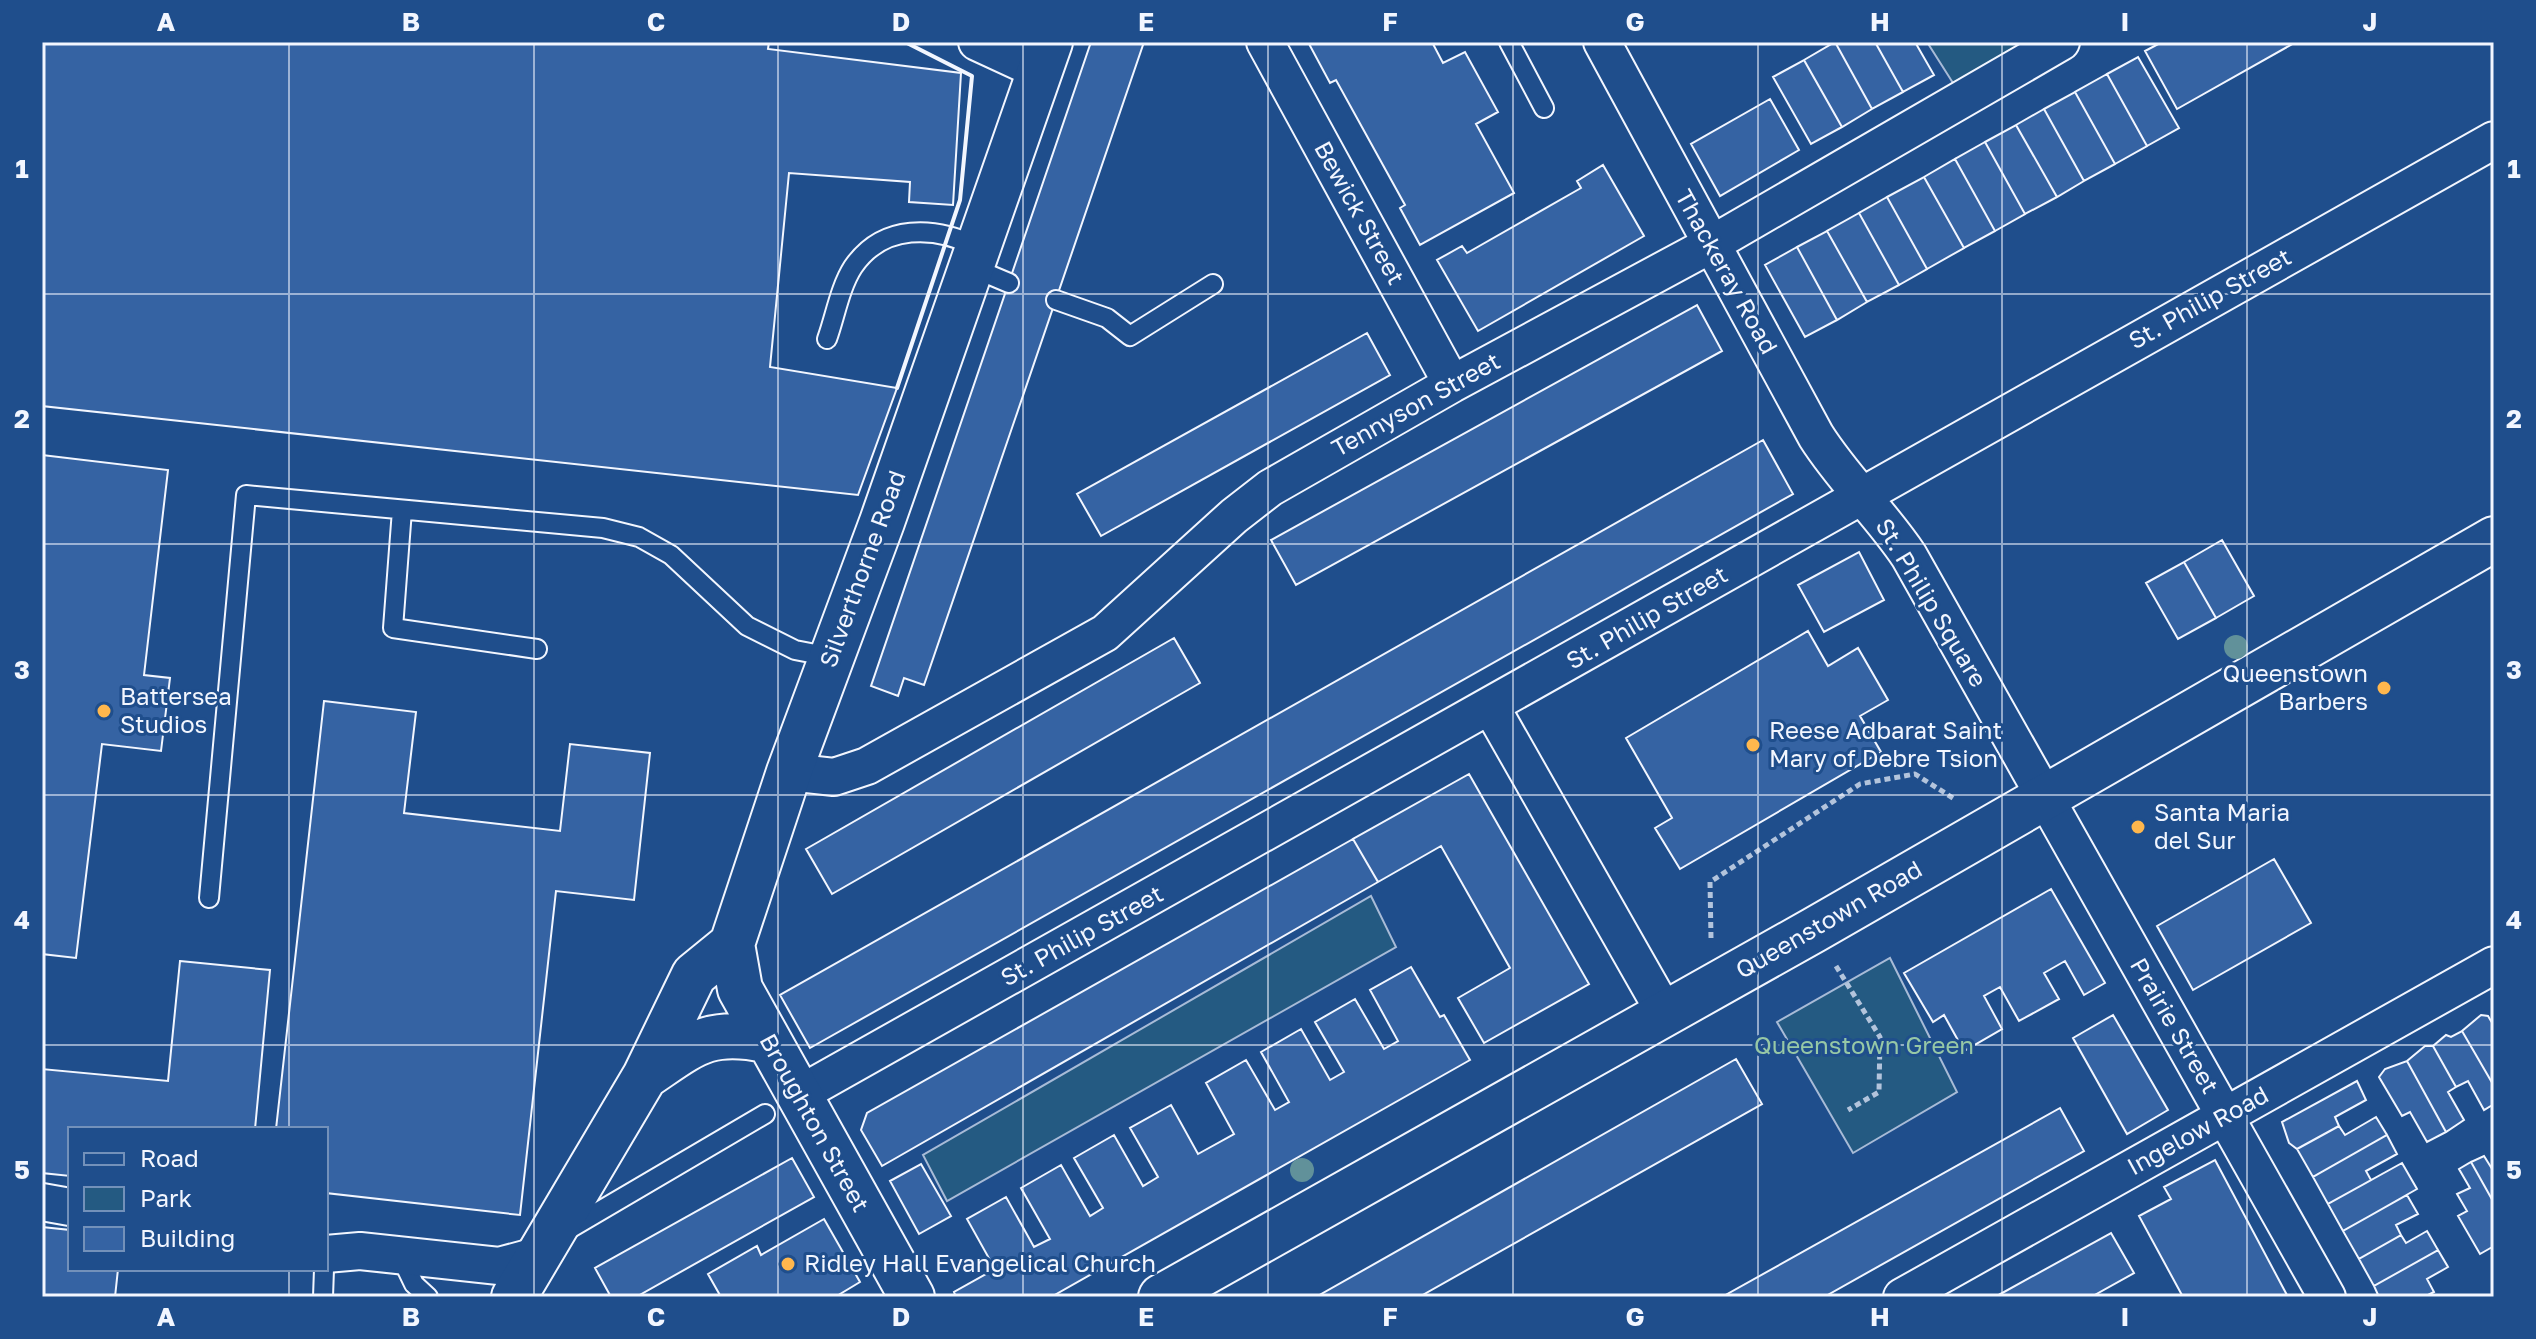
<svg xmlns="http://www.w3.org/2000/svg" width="2536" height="1339" viewBox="0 0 2536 1339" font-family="'Golos Text',sans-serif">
<rect width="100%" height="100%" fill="#1f4e8c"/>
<path fill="#245a82" stroke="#a8bbd7" stroke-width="2" d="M 1927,42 L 2024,42 L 1953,83 Z
M 1371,896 L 1396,947 L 947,1201 L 923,1155 Z
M 1890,958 L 1957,1092 L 1853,1153 L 1777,1022 Z"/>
<path fill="#3563a3" stroke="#f2f6ff" stroke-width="2" d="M 42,42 L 769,42 L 768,49 L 961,73 L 953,205 L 909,202 L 910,182 L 789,173 L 770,367 L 897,388 L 858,495 L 42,406 Z
M 1091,42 L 1144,42 L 924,685 L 904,678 L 898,696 L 871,686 Z
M 1308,42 L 1432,42 L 1443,63 L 1465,52 L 1498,112 L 1476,124 L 1514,193 L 1420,245 L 1400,208 L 1405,205 L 1336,80 L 1330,83 Z
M 1835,42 L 1872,109 L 1842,127 L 1804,60 Z
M 1835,42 L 1875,42 L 1903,92 L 1872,109 Z
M 1875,42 L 1915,42 L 1934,75 L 1903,92 Z
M 2162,42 L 2296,42 L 2177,109 L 2145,51 Z
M 2138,57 L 2179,128 L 2147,146 L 2107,74 Z
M 1804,60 L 1842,127 L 1811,144 L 1773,77 Z
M 2107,74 L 2147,146 L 2115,164 L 2075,92 Z
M 2075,92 L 2115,164 L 2084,181 L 2044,109 Z
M 1770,99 L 1799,150 L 1720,196 L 1691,144 Z
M 2044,109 L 2084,181 L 2057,197 L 2016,125 Z
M 2016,125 L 2057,197 L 2025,214 L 1985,142 Z
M 1985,142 L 2025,214 L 1995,231 L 1955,159 Z
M 1955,159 L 1995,231 L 1964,248 L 1924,177 Z
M 1603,165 L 1644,236 L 1478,331 L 1437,260 L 1462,246 L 1467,253 L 1581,188 L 1577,181 Z
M 1924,177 L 1964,248 L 1927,269 L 1887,197 Z
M 1887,197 L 1927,269 L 1899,285 L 1859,213 Z
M 1859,213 L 1899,285 L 1867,302 L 1827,231 Z
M 1827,231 L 1867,302 L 1837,320 L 1797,247 Z
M 1797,247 L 1837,320 L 1805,337 L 1765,265 Z
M 1697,305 L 1722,351 L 1296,585 L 1271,540 Z
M 1367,333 L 1390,375 L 1101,536 L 1077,494 Z
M 1763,440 L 1793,494 L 810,1048 L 780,995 Z
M 42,455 L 168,470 L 144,675 L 170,678 L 161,751 L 102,744 L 76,958 L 42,954 Z
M 2222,540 L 2254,596 L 2216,618 L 2184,562 Z
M 1859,552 L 1884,600 L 1824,632 L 1798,585 Z
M 2184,562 L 2216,618 L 2178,639 L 2146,583 Z
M 1808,631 L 1828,666 L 1858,648 L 1888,700 L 1860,716 L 1881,752 L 1680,869 L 1655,828 L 1672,818 L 1626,738 Z
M 1174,638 L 1200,683 L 832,894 L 806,849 Z
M 324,701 L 416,712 L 404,813 L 560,831 L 570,744 L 650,753 L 634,900 L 556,891 L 520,1215 L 326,1193 L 326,1129 L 276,1129 Z
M 1469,774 L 1589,984 L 1484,1043 L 1458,998 L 1510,968 L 1441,846 L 1378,882 L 1353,839 Z
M 1353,839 L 1378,882 L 882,1166 L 861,1130 L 867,1113 Z
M 2274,859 L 2311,923 L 2193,990 L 2157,926 Z
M 2051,889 L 2105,983 L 2084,995 L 2065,961 L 2044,973 L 2059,999 L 2019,1021 L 2000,987 L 1984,996 L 2002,1029 L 1964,1051 L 1944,1015 L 1933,1022 L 1904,973 Z
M 180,961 L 270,970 L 255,1129 L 70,1129 L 70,1176 L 42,1173 L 42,1069 L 168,1081 Z
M 1411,967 L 1440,1017 L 1444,1015 L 1470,1060 L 1051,1297 L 956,1297 L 954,1292 L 995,1269 L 967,1219 L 1006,1197 L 1034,1247 L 1050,1239 L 1021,1188 L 1061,1165 L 1090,1216 L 1103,1208 L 1074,1158 L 1114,1135 L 1143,1186 L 1158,1177 L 1130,1128 L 1171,1105 L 1198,1154 L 1234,1134 L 1206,1083 L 1246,1060 L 1275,1110 L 1289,1102 L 1261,1052 L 1301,1029 L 1330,1080 L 1344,1072 L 1315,1022 L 1355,999 L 1384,1049 L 1398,1041 L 1370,990 Z
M 2113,1015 L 2168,1110 L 2127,1134 L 2073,1038 Z
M 2481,1015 L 2488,1016 L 2494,1026 L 2494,1086 L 2462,1031 Z
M 2462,1031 L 2494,1086 L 2494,1104 L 2484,1110 L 2468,1081 L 2456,1087 L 2433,1046 L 2446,1035 L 2451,1037 Z
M 2425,1046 L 2433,1046 L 2456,1087 L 2448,1092 L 2464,1120 L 2446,1132 L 2407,1061 Z
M 1736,1059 L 1762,1104 L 1419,1297 L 1316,1297 Z
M 2407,1061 L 2446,1132 L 2427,1142 L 2410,1112 L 2402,1116 L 2379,1077 L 2385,1069 Z
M 2357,1081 L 2366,1100 L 2335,1117 L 2339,1126 L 2297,1149 L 2289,1143 L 2282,1122 Z
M 2060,1108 L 2084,1151 L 1824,1297 L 1722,1297 Z
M 2376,1117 L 2387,1135 L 2313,1177 L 2297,1149 L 2339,1126 L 2345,1135 Z
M 2387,1135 L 2397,1154 L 2366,1171 L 2371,1180 L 2328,1204 L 2313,1177 Z
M 2484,1156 L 2494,1172 L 2494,1203 L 2471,1162 Z
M 792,1158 L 814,1197 L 636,1297 L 611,1297 L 595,1268 Z
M 2215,1160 L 2288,1297 L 2183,1297 L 2139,1216 L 2171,1199 L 2164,1187 Z
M 2471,1162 L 2494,1203 L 2494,1246 L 2480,1254 L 2458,1216 L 2467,1211 L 2457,1194 L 2470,1188 L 2459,1169 Z
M 2402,1163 L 2417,1189 L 2343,1231 L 2328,1204 Z
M 921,1164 L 951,1216 L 919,1234 L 890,1181 Z
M 2407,1195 L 2418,1214 L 2396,1225 L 2401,1235 L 2359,1259 L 2343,1231 Z
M 824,1219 L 860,1282 L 835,1297 L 721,1297 L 708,1274 L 757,1246 L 761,1255 Z
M 42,1227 L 70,1230 L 70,1269 L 118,1269 L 115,1297 L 42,1297 Z
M 2427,1231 L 2438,1250 L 2374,1286 L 2359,1259 L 2401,1235 L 2406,1243 Z
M 2111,1233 L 2134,1273 L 2091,1297 L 1995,1297 Z
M 2438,1250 L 2448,1267 L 2427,1279 L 2434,1292 L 2424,1297 L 2379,1297 L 2374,1286 Z"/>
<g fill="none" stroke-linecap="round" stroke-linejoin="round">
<defs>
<path id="service" d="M 1509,42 L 1544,108
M 971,267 L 1009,283
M 1056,300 L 1107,318 L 1130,336 L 1213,284
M 827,339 C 835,317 840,287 853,267 C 883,223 935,226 978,247
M 402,510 L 393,628 L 537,649
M 209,898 L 246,495 L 603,528 L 639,537 L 671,555 L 747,626 L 795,650 L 831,657
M 564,1232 L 765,1114
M 400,1255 L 414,1284 L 428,1297
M 323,1297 L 324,1269"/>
<path id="minor" d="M 977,42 L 1042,72
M 1265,42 L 1452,384
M 1602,42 L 1816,436 C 1844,480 1881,514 1909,556 L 2327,1297
M 1491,707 L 1665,1013
M 789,772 L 834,777 L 867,766 L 1105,633 L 1234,516 L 1270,488 L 1452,384 L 1710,245 L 2061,42
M 798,1095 L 2494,140
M 42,1202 L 70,1207
M 326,1254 L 360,1251 L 499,1266 L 540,1255
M 1902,1297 L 2494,965"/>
<path id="secondary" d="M 732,944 L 740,989 L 912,1297
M 647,1075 C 693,1044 708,1028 766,1040
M 514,1297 L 645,1076 L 694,975 L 732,944 L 789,772 L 882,522 L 1050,42"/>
<path id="primary" d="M 1161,1297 L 1814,930 L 2494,539"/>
</defs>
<use href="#service" stroke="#f2f6ff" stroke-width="22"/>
<use href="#minor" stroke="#f2f6ff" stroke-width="40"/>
<use href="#secondary" stroke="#f2f6ff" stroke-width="48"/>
<use href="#primary" stroke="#f2f6ff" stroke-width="48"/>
<path stroke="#b3c4dc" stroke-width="5" stroke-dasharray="6 4" stroke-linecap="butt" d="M 1711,938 L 1710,882 L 1860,784 L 1915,774 L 1956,800
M 1836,966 L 1880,1037 L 1879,1092 L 1848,1110"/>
<use href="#service" stroke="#1f4e8c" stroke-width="18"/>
<use href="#minor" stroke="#1f4e8c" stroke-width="36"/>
<use href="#secondary" stroke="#1f4e8c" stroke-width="44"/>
<use href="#primary" stroke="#1f4e8c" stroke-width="44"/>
<path stroke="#f2f6ff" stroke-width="4" d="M 897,388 L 960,200 L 972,76 L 905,42"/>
</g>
<g fill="#61919a">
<circle cx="2236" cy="647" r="12"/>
<circle cx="1302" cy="1170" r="12"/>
</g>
<path fill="none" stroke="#f2f6ff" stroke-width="2" stroke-opacity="0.55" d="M 289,42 L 289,1129M 534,42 L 534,1297M 778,42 L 778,1297M 1023,42 L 1023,1297M 1268,42 L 1268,1297M 1513,42 L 1513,1297M 1758,42 L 1758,1297M 2002,42 L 2002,1297M 2247,42 L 2247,1297M 42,294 L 2494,294M 42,544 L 2494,544M 42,795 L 2494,795M 42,1045 L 2494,1045M 289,1269 L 289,1297"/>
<g fill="#ffb74d" stroke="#1f4e8c" stroke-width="3">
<circle cx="2384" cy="688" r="8"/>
<circle cx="104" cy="711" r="8"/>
<circle cx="1753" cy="745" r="8"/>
<circle cx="2138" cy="827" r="8"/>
<circle cx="788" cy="1264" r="8"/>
</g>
<g text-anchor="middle" stroke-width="6" stroke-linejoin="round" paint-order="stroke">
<g font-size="24" fill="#f2f6ff" stroke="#1f4e8c">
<text transform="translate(1359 213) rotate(61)" y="8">Bewick Street</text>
<text transform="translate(1726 272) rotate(61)" y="8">Thackeray Road</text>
<text transform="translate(2210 299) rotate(-29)" y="8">St. Philip Street</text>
<text transform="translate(1416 405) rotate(-29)" y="8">Tennyson Street</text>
<text transform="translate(863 569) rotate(-70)" y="8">Silverthorne Road</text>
<text transform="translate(1931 603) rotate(59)" y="8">St. Philip Square</text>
<text transform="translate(1647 618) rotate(-30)" y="8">St. Philip Street</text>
<text transform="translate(1829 920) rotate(-30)" y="8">Queenstown Road</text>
<text transform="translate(1082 936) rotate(-29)" y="8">St. Philip Street</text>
<text transform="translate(2174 1026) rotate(60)" y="8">Prairie Street</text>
<text transform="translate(814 1123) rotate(61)" y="8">Broughton Street</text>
<text transform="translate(2198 1131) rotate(-29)" y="8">Ingelow Road</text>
</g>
<g font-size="24" fill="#f2f6ff" stroke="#1f4e8c" text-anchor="start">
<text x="2368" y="682" text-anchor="end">Queenstown<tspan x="2368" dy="28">Barbers</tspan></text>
<text x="120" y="705">Battersea<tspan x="120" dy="28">Studios</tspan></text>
<text x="1769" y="739">Reese Adbarat Saint<tspan x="1769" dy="28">Mary of Debre Tsion</tspan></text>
<text x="2154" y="821">Santa Maria<tspan x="2154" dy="28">del Sur</tspan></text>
<text x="804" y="1272">Ridley Hall Evangelical Church</text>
</g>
<g font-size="24" fill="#97c8a6" stroke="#1f4e8c">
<text x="1864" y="1054">Queenstown Green</text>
</g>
</g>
<rect width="2536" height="1339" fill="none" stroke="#1f4e8c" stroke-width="88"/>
<rect x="68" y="1127" width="260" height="144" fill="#1f4e8c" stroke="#7391ba" stroke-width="2"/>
<rect x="84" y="1153" width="40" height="12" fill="#1f4e8c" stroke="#7391ba" stroke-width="2"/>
<text x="140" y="1167" font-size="24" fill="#f2f6ff">Road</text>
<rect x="84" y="1187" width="40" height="24" fill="#245a82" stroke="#7391ba" stroke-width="2"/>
<text x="140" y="1207" font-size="24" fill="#f2f6ff">Park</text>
<rect x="84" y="1227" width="40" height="24" fill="#3563a3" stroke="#7391ba" stroke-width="2"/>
<text x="140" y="1247" font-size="24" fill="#f2f6ff">Building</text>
<rect x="44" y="44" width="2448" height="1251" fill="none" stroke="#f2f6ff" stroke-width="3"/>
<g font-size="26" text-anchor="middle" font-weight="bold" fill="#f2f6ff">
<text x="166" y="31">A</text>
<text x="411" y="31">B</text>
<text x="656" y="31">C</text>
<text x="901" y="31">D</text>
<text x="1146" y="31">E</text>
<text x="1390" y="31">F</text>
<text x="1635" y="31">G</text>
<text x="1880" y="31">H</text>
<text x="2125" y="31">I</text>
<text x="2370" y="31">J</text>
<text x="22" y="178">1</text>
<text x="2514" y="178">1</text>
<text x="22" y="428">2</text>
<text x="2514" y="428">2</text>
<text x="22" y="679">3</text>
<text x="2514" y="679">3</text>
<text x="22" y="929">4</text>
<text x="2514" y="929">4</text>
<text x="22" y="1179">5</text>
<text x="2514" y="1179">5</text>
<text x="166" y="1326">A</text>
<text x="411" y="1326">B</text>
<text x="656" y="1326">C</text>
<text x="901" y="1326">D</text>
<text x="1146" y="1326">E</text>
<text x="1390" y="1326">F</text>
<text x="1635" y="1326">G</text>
<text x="1880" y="1326">H</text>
<text x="2125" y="1326">I</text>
<text x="2370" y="1326">J</text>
</g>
</svg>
